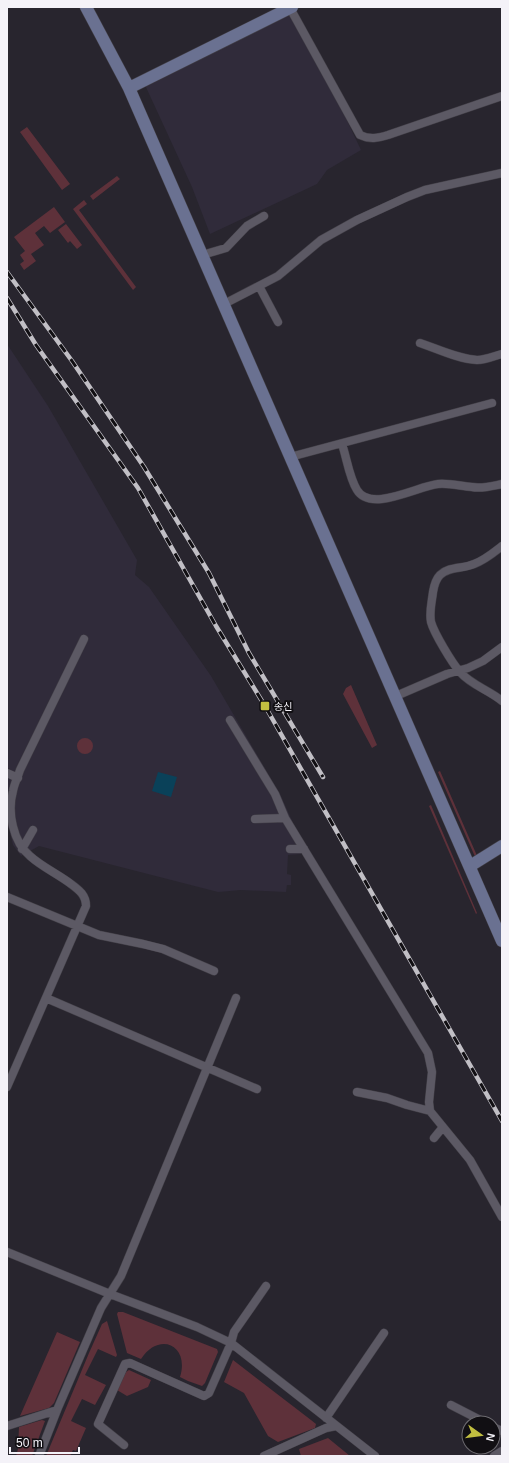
<svg xmlns="http://www.w3.org/2000/svg" width="509" height="1463" viewBox="0 0 509 1463" font-family="Arial,'Noto Sans KR',sans-serif">
<rect width="100%" height="100%" fill="#28252e"/>
<path fill="#302b3a" d="M 290,14 L 321,66 L 361,150 L 327,170 L 317,184 L 210,234 L 192,187 L 145,85 Z
M 7,344 L 48,406 L 137,560 L 135,575 L 149,587 L 211,676 L 280,794 L 294,825 L 303,840 L 301,854 L 288,855 L 287,874 L 291,875 L 291,885 L 287,885 L 286,892 L 241,890 L 218,892 L 39,846 L 21,856 L 13,845 L 7,820 L 7,776 L 10,769 L 7,768 Z"/>
<path fill="#5e313a" d="M 27,127 L 70,184 L 62,190 L 20,132 Z
M 117,176 L 120,179 L 93,200 L 90,196 Z
M 84,200 L 87,204 L 79,210 L 136,287 L 133,290 L 73,209 Z
M 54,207 L 65,222 L 50,233 L 44,226 L 35,233 L 44,245 L 31,254 L 36,261 L 24,270 L 20,264 L 24,261 L 20,255 L 25,251 L 14,237 Z
M 66,224 L 82,245 L 77,249 L 70,241 L 68,243 L 58,230 Z
M 351,685 L 377,745 L 372,748 L 343,694 L 346,688 Z
M77 746a8 8 0 1 1 16 0a8 8 0 1 1-16 0Z
M 440,771 L 478,858 L 476,859 L 438,772 Z
M 431,805 L 477,913 L 476,914 L 429,806 Z
M 118,1312 L 123,1312 L 217,1349 L 218,1352 L 205,1383 L 202,1386 L 188,1381 L 180,1377 C 190,1345 159,1331 141,1359 L 127,1353 L 117,1314 Z
M 107,1321 L 117,1355 L 116,1357 L 98,1349 L 85,1375 L 106,1385 L 95,1405 L 82,1399 L 71,1421 L 86,1428 L 76,1451 L 73,1450 L 70,1456 L 46,1456 L 89,1353 L 102,1324 Z
M 57,1332 L 80,1342 L 54,1403 L 49,1408 L 20,1416 Z
M 233,1360 L 311,1420 L 316,1424 L 315,1428 L 278,1442 L 268,1436 L 244,1393 L 224,1382 Z
M 129,1370 L 151,1380 L 148,1387 L 127,1396 L 117,1390 L 126,1372 Z
M 42,1420 L 45,1421 L 32,1456 L 16,1456 L 18,1449 L 19,1427 Z
M 328,1438 L 350,1456 L 301,1456 L 299,1449 Z"/>
<path fill="#0a4159" d="M 158,772 L 177,777 L 171,797 L 152,791 Z"/>
<g fill="none" stroke-linecap="round" stroke-linejoin="round">
<defs>
<path id="street" d="M 290,8 L 360,135 C 370,140 378,138 388,135 L 502,96
M 202,255 L 226,248 L 247,226 L 264,216
M 259,286 L 278,322
M 224,304 L 278,276 L 321,240 L 357,220 L 407,197 L 425,190 L 502,173
M 420,343 C 438,349 458,359 477,360 C 486,360 494,356 502,354
M 342,444 C 347,459 349,477 357,490 C 371,513 418,486 438,484 C 450,483 460,486 472,487 C 482,489 492,486 502,484
M 290,457 L 492,403
M 502,546 C 493,553 485,560 474,564 C 463,569 449,566 440,575 C 436,579 434,586 433,592 C 432,601 429,612 431,622 C 434,633 452,663 460,672 C 471,685 489,690 502,701
M 396,696 L 447,674 L 468,668 L 483,661 L 502,647
M 230,720 L 275,794 L 285,818 L 428,1053 L 432,1072 L 429,1102 L 430,1111 L 470,1160 L 502,1217
M 7,773 L 18,778
M 255,819 L 285,818
M 22,849 L 33,830
M 290,849 L 304,849
M 7,897 L 99,935 L 143,944 L 163,949 L 214,971
M 46,998 L 257,1089
M 7,1087 L 86,906 C 86,895 79,890 71,884 C 58,874 42,867 30,856 C 13,842 7,812 13,791 C 14,784 18,777 20,770 L 84,639
M 357,1092 L 387,1098 L 407,1105 L 430,1111
M 434,1138 L 443,1127
M 7,1252 L 110,1294 L 197,1327 L 231,1343 L 375,1456
M 451,1405 L 486,1423
M 326,1418 L 384,1333
M 7,1426 L 57,1410
M 493,1427 L 502,1431
M 124,1445 L 98,1424 L 125,1364 L 130,1363 L 204,1396 L 209,1393 L 231,1343 L 234,1332 L 266,1286
M 39,1456 L 57,1410 L 101,1308 L 121,1276 L 236,998
M 264,1456 L 326,1428 L 336,1426
M 494,1456 L 502,1451"/>
<path id="secondary" d="M 86,7 L 129,88 L 502,941
M 129,88 L 292,7
M 470,866 L 502,846"/>
</defs>
<use href="#street" stroke="#434048" stroke-width="9"/>
<use href="#secondary" stroke="#434048" stroke-width="13"/>
<use href="#street" stroke="#5c5964" stroke-width="8"/>
<use href="#secondary" stroke="#6a7191" stroke-width="12"/>
<defs>
<path id="rail" d="M 7,272 L 72,361 L 144,467 L 209,573 L 249,653 L 323,777
M 7,298 L 36,345 L 138,488 L 216,626 L 265,706 L 502,1121"/>
</defs>
<use href="#rail" stroke="#c1bfc5" stroke-width="4.5"/>
<use href="#rail" stroke="#110f13" stroke-width="3" stroke-dasharray="9" stroke-linecap="butt"/>
</g>
<rect fill="#c1be40" stroke="#110f13" stroke-width="1.5" x="260" y="701" width="10" height="10" rx="2"/>
<g text-anchor="middle" stroke-width="4" stroke-linejoin="round" paint-order="stroke">
<g font-size="10" fill="#f4f2f8" stroke="#110f13" text-anchor="start">
<text x="274" y="710">송신</text>
</g>
</g>
<rect width="509" height="1463" fill="none" stroke="#f4f2f8" stroke-width="16"/>
<g transform="translate(481 1435) rotate(104)"><circle r="19" fill="#110f13" stroke="#6c6a6f"/>
<path d="M0-3L7 15L0 10L-7 15Z" fill="#c1be40"/>
<text y="-6" font-size="11" font-weight="bold" text-anchor="middle" fill="#f4f2f8">N</text>
</g>
<path d="M10 1447v6h69v-6" fill="none" stroke="#f4f2f8" stroke-width="2"/>
<text x="16" y="1447" font-size="12" fill="#f4f2f8" stroke="#110f13" stroke-width="3" paint-order="stroke">50 m</text>
</svg>
